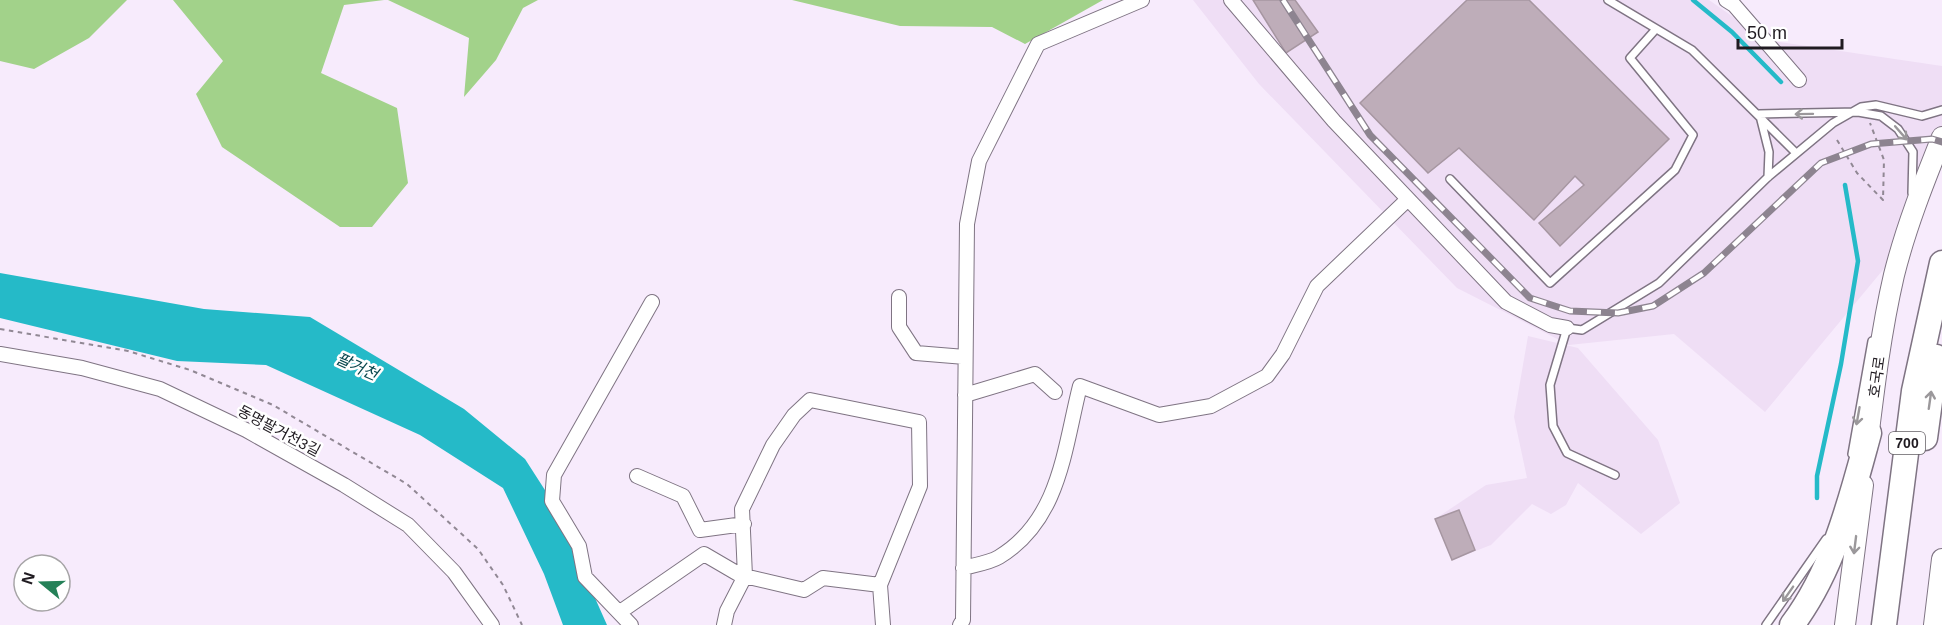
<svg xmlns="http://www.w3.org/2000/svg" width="1942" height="625" viewBox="0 0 1942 625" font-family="Helvetica,'Noto Sans KR',sans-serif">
<rect width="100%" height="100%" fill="#f7ebfc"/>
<path fill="#efdef5" d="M 1193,0 L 1709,0 L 1766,40 L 1942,66 L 1942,137 L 1887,265 L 1765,412 L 1674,334 L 1569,345 L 1457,288 L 1259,84 Z
M 1528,336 L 1578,348 L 1658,440 L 1680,503 L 1641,534 L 1578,483 L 1566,505 L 1551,514 L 1532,504 L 1491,545 L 1452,560 L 1435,519 L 1486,485 L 1527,478 L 1514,417 Z"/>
<path fill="#a2d28a" d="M 0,0 L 127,0 L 89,38 L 34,69 L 0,61 Z
M 173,0 L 384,0 L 344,5 L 321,73 L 397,108 L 408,183 L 372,227 L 340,227 L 222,147 L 196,94 L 223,61 Z
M 388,0 L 538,0 L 523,8 L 496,60 L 464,97 L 469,38 Z
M 792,0 L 1103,0 L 1025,44 L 992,27 L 900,26 Z"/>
<path fill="#25bac8" d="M 0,273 L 204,309 L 310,317 L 464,409 L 525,459 L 552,501 L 607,625 L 563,625 L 544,574 L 503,488 L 420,435 L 266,365 L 177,361 L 0,318 Z"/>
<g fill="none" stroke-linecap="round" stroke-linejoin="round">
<path stroke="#25bac8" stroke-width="4.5" d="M 1693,0 L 1732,32 L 1781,82
M 1817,498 L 1817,476 L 1841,364 L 1858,261 L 1845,185"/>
</g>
<path fill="#beadb9" stroke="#a696a1" stroke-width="1.5" d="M 1253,0 L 1295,0 L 1318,32 L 1286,53 Z
M 1467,0 L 1529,0 L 1669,139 L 1560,246 L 1539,223 L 1584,185 L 1575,176 L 1534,220 L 1459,148 L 1428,173 L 1360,103 Z
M 1459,510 L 1475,550 L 1452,560 L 1435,519 Z"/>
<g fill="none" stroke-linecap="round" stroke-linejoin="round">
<defs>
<path id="lane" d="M 1608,0 L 1692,50 L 1796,153
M 1759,114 L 1858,112 L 1881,116 L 1898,129 L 1913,152 L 1912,193
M 1761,120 L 1769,152 L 1768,177
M 1450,179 L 1550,283 L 1675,170 L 1693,135 L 1630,58 L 1656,29
M 1852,454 L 1872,341
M 1615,475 L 1567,453 L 1553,426 L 1550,385 L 1567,328 L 1582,330 L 1659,283 L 1768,177 L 1833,123 L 1861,107 L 1876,105 L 1922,116 L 1942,110
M 1766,625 L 1826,539"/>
<path id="street" d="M 1231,0 L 1334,121 L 1506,302 L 1550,325 L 1567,328
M 1726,0 L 1734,5 L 1799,80
M 899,297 L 899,327 L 916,353 L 965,357
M 0,354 L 82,368 L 160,389 L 246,430 L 344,485 L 408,525 L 454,572 L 492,625
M 965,395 L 1035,374 L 1055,392
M 637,476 L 683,496 L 700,530 L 744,524
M 963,568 C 974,565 989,563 999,557 C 1060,520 1064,449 1080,386 L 1159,415 L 1211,406 L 1267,376 L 1283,354 L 1317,286 L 1408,199
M 620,612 L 704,554 L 740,575 L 804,590 L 823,578 L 880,585 L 883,625
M 631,625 L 585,577 L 579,546 L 552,501 L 554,475 L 652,302
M 724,625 L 727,611 L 745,576 L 742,509 L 773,445 L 794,415 L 810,400 L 919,422 L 920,486 L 880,585
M 960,625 L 963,620 L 967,224 L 979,161 L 1038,44 L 1142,0"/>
<path id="secondary" d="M 1867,447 C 1874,389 1881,331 1894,275 C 1906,227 1924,182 1942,137
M 1845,625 L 1863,485
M 1934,625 L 1942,559"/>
<path id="highway" d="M 1925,438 L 1936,357
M 1792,625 C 1834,569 1851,499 1869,433
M 1884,625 L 1914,391 L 1942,263"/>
</defs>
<use href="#lane" stroke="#7f7483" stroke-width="10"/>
<use href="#street" stroke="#7f7483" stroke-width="16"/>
<use href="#secondary" stroke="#7f7483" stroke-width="22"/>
<use href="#highway" stroke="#7f7483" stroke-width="27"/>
<path stroke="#918894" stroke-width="2" stroke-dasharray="4.5 4.5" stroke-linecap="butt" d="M 1837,140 L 1857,173 L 1883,200 L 1884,160 L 1870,123
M 0,329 L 128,351 L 190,370 L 273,405 L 407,484 L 478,549 L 503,585 L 522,625"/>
<use href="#lane" stroke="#fff" stroke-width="7"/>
<use href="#street" stroke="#fff" stroke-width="14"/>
<use href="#secondary" stroke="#fff" stroke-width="20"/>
<use href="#highway" stroke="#fff" stroke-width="24"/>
<defs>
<path id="rail" d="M 1283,0 L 1370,135 L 1530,298 L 1570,311 L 1618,313 L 1653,306 L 1704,273 L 1821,163 L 1871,144 L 1932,139 L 1942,142"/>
</defs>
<use href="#rail" stroke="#8d8490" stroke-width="7"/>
<use href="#rail" stroke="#fff" stroke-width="4.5" stroke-dasharray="14" stroke-linecap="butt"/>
</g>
<defs><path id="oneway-shaft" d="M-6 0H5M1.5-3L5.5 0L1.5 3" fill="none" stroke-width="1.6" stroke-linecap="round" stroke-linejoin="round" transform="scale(1.5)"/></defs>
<g stroke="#9b989b">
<use href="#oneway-shaft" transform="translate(1804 114) rotate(179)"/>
<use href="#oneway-shaft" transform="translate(1901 133) rotate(49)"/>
<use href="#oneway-shaft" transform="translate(1930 400) rotate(-82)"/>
<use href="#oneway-shaft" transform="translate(1858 416) rotate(100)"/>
<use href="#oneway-shaft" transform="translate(1855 545) rotate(97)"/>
<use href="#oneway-shaft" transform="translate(1788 594) rotate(125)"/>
</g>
<g text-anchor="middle" stroke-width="5" stroke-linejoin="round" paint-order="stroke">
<rect fill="#fff" stroke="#635f64" stroke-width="1.5" x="1889" y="432" width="36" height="22" rx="4.5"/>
<g font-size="14" font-weight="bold" fill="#201b21">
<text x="1907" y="448">700</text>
</g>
<g font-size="15" fill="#201b21" stroke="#fff">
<text transform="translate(1877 377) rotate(-82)" y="5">호국로</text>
<text transform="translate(279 431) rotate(28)" y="5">동명팔거천3길</text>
</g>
<g font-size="16" font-style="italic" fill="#0a484e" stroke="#fff">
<text transform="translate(357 366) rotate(24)" y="6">팔거천</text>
</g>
</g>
<g transform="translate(42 583) rotate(289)"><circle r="28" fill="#ffffff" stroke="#a6a4a6" stroke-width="1.5"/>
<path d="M0-4.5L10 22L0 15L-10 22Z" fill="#258158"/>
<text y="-9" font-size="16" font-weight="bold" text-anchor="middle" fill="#201b21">N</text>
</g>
<path d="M1738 39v9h104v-9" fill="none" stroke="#201b21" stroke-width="3"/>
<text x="1747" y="39" font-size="18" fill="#201b21" stroke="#ffffff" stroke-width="4.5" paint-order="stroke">50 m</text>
</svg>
